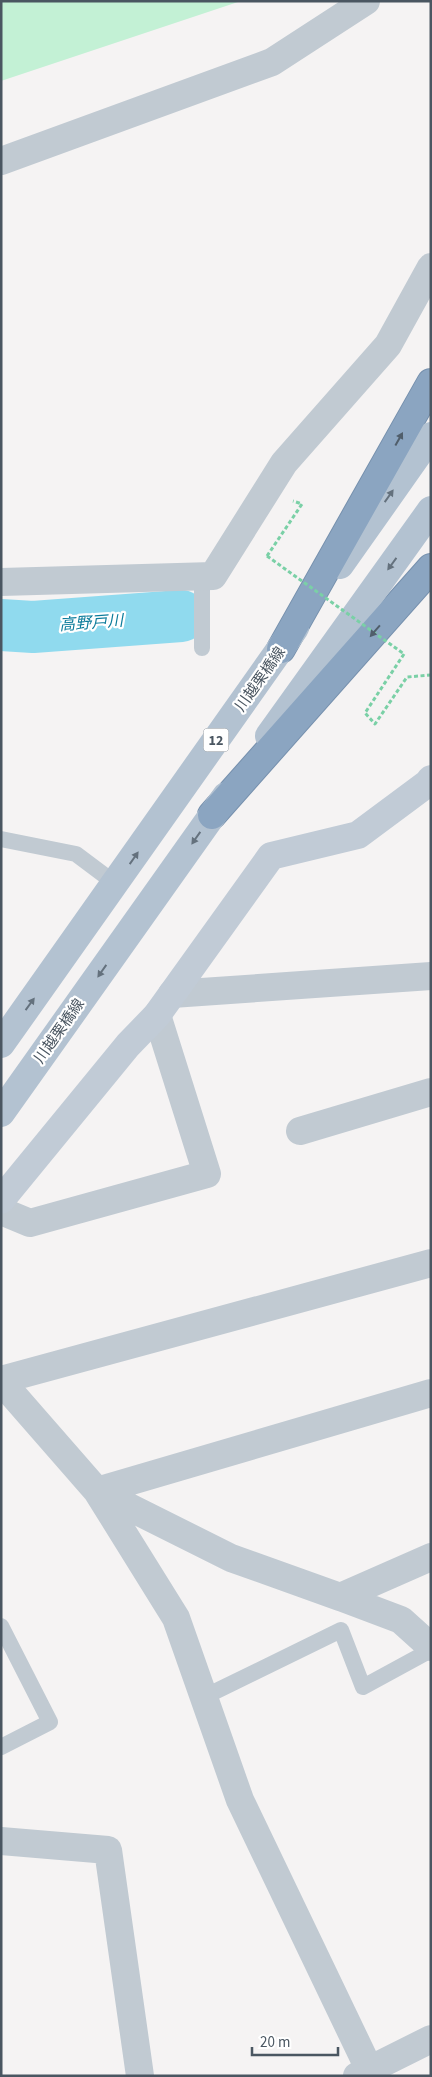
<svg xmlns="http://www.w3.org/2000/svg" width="432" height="2077" viewBox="0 0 432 2077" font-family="'Source Sans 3','Noto Sans JP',sans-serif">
<rect width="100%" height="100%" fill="#f5f3f3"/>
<path fill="#c3f1d5" d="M 1,1 L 241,1 L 1,81 Z"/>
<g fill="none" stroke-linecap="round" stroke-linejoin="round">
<path stroke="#90daee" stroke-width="52" d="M 1,625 L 33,627 L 181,616"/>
<defs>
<path id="highway" d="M 281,649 L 431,383
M 212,815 L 431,568"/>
</defs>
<use href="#highway" stroke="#7690ad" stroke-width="30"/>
<path stroke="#7ad0a6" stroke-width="3" stroke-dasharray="4 2.5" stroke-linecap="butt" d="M 267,556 L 302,504 L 293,501
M 404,654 L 365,713 L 375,724 L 407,677 L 431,675"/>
<path stroke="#c1cad2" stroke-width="16" d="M 202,648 L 202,577
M 1,839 L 76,854 L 116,884
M 1,1626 L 50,1722 L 1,1747
M 204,1697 L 341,1630 L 363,1687 L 431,1650"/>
<path stroke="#c1cad2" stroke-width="28" d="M 1,161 L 272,62 L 366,1
M 1,582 L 213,576 L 284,463 L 388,345 L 431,267
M 172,994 L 431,976
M 300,1131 L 431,1092
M 1,1211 L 30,1223 L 207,1174 L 157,1015
M 1,1380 L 431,1263
M 1,1381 L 97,1491 L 176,1618 L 240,1800 L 369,2069 L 375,2076
M 97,1491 L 231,1558 L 340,1597 L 431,1557
M 97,1491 L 431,1393
M 340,1597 L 401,1620 L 431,1647
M 1,1841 L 108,1850 L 140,2076
M 357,2076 L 431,2039"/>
<path stroke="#c1cbd6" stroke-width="28" d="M 1,1200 L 128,1045 L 157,1015 L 271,856 L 358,835 L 428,783 L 431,779"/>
<path stroke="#b3c2d1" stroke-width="28" d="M 340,565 L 431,436
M 269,736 L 431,510
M 1,1044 L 295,628
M 1,1113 L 226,796"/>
<use href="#highway" stroke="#8ba5c1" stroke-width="28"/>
<path stroke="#7ad0a6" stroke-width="3" stroke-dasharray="4 2.5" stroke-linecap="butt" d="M 267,556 L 404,654"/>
</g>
<defs><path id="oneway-solid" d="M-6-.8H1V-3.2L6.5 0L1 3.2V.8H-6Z" transform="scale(1.25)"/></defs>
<g fill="#505e6b">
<use href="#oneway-solid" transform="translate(399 439) rotate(-61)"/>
<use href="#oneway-solid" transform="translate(375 631) rotate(131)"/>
</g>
<g fill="#64717d">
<use href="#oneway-solid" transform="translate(389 496) rotate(-55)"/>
<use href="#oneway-solid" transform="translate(392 564) rotate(126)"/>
<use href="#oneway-solid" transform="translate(196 838) rotate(125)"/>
<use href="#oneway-solid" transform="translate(134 858) rotate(-55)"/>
<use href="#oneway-solid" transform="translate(102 971) rotate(125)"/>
<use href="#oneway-solid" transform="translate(30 1004) rotate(-54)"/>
</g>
<g text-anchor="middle" stroke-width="4.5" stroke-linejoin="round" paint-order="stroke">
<rect fill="#fff" stroke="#808990" stroke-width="1" x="203.5" y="728.5" width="25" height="23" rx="4"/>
<g font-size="14" font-weight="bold" fill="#4a5661">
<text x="216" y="745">12</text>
</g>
<g font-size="15" fill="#4a5661" stroke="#fff">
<text transform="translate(260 679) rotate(-55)" y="5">川越栗橋線</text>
<text transform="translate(59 1031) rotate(-55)" y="5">川越栗橋線</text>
</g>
<g font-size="16" font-style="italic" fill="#0c7c9b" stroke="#fff">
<text transform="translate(91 622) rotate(-4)" y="6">高野戸川</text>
</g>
</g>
<rect width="432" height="2077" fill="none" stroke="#4a5661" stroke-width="5"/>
<path d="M252 2047v8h86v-8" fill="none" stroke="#4a5661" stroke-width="2.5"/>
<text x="260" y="2047" font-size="15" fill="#4a5661" stroke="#ffffff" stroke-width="4" paint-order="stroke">20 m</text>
</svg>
